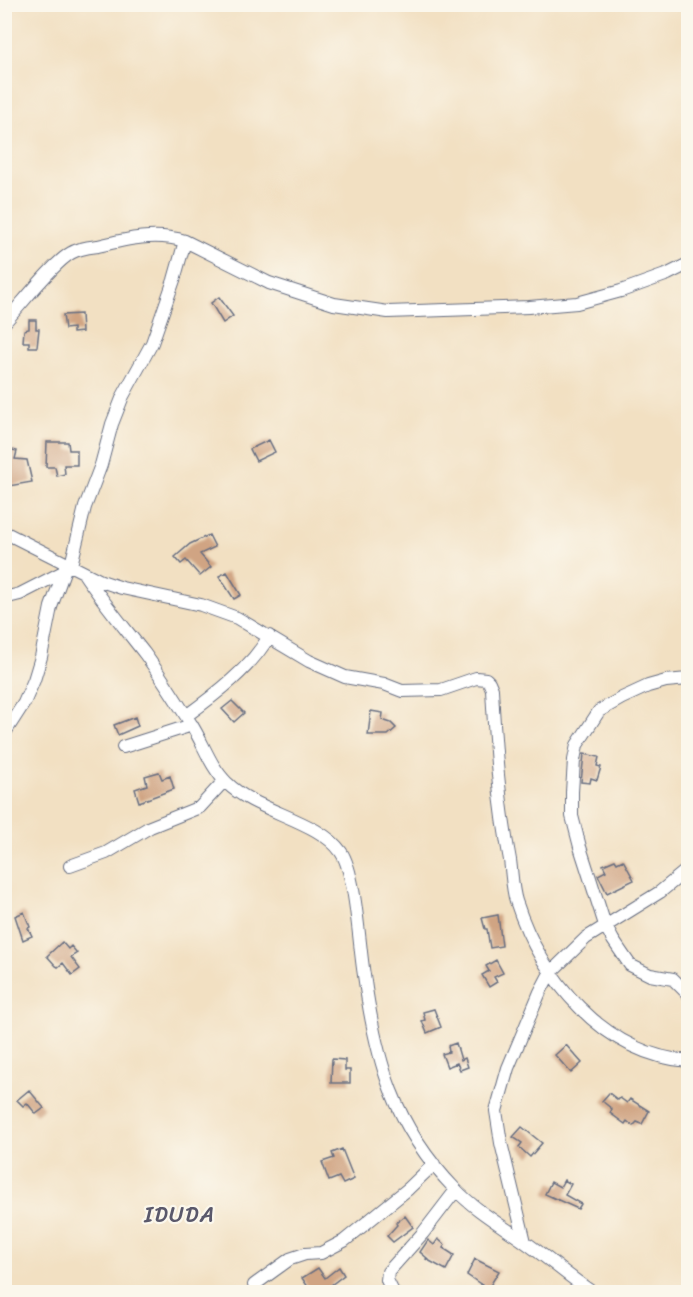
<svg xmlns="http://www.w3.org/2000/svg" width="693" height="1297" viewBox="0 0 693 1297" font-family="Sriracha,sans-serif">
<rect width="100%" height="100%" fill="#fbf7ec"/>
<filter id="ink" filterUnits="userSpaceOnUse"><feTurbulence type="fractalNoise" baseFrequency=".0167" numOctaves="2"/><feDisplacementMap in="SourceGraphic" scale="12" xChannelSelector="R" yChannelSelector="G"/><feConvolveMatrix kernelMatrix="1 2 1 2 8 2 1 2 1" color-interpolation-filters="sRGB"/></filter>
<filter id="wash" filterUnits="userSpaceOnUse"><feTurbulence type="fractalNoise" baseFrequency=".008" numOctaves="4" result="noise"/><feDisplacementMap in="SourceGraphic" scale="24" xChannelSelector="R" yChannelSelector="G"/><feGaussianBlur stdDeviation="1.35" result="paint"/><feColorMatrix in="noise" values="0 0 0 0 0 0 0 0 0 0 0 0 0 0 0 0 0 1.4 0 .05"/><feComposite in="paint" operator="in"/></filter>
<g filter="url(#wash)">
<rect width="100%" height="100%" fill="#f2e0c2"/>
<g id="blocks">
<path fill="#d0a483" d="M 219,297 L 233,316 L 223,323 L 211,303 Z
M 81,314 L 82,332 L 73,333 L 73,328 L 65,329 L 63,315 Z
M 29,320 L 36,320 L 36,329 L 39,329 L 37,347 L 29,347 L 29,342 L 23,342 L 24,330 L 29,329 Z
M 269,440 L 275,452 L 256,461 L 250,449 Z
M 47,442 L 68,442 L 69,450 L 77,450 L 77,465 L 64,465 L 65,474 L 57,476 L 55,467 L 46,467 Z
M 4,448 L 17,451 L 15,459 L 27,460 L 32,482 L 9,486 L 5,469 Z
M 209,535 L 215,547 L 200,554 L 211,567 L 200,576 L 186,560 L 181,564 L 175,557 L 190,544 Z
M 227,572 L 241,595 L 234,599 L 219,576 Z
M 232,701 L 244,713 L 234,722 L 222,709 Z
M 371,711 L 383,713 L 382,720 L 391,723 L 396,728 L 388,735 L 368,735 Z
M 135,717 L 138,726 L 118,735 L 114,725 Z
M 584,754 L 599,757 L 597,766 L 601,767 L 597,780 L 591,778 L 590,783 L 581,782 Z
M 159,772 L 162,779 L 170,776 L 174,789 L 139,802 L 135,789 L 147,785 L 145,776 Z
M 615,860 L 617,863 L 623,860 L 634,880 L 607,893 L 598,875 L 606,871 L 603,865 Z
M 24,912 L 30,927 L 28,928 L 32,936 L 23,940 L 15,916 Z
M 498,915 L 502,946 L 490,948 L 487,929 L 485,929 L 482,918 Z
M 62,942 L 68,949 L 71,946 L 77,953 L 71,957 L 80,969 L 72,975 L 63,963 L 58,967 L 56,966 L 47,956 Z
M 496,960 L 503,973 L 494,977 L 497,982 L 489,987 L 482,975 L 489,971 L 486,966 Z
M 434,1009 L 441,1027 L 427,1033 L 422,1021 L 425,1020 L 423,1012 Z
M 456,1043 L 461,1060 L 465,1058 L 468,1067 L 460,1070 L 457,1063 L 447,1067 L 442,1054 L 449,1052 L 448,1046 Z
M 566,1045 L 582,1063 L 571,1073 L 555,1055 Z
M 332,1059 L 345,1060 L 345,1070 L 350,1070 L 350,1083 L 331,1083 Z
M 29,1090 L 44,1108 L 36,1114 L 27,1103 L 23,1106 L 17,1100 Z
M 609,1093 L 618,1100 L 620,1098 L 627,1103 L 630,1099 L 649,1111 L 642,1124 L 637,1122 L 633,1126 L 627,1121 L 625,1124 L 610,1113 L 612,1109 L 602,1101 Z
M 522,1127 L 542,1143 L 530,1157 L 519,1147 L 522,1143 L 513,1137 Z
M 342,1149 L 354,1179 L 343,1184 L 339,1177 L 329,1181 L 322,1162 L 334,1158 L 332,1153 Z
M 564,1180 L 571,1184 L 565,1195 L 581,1204 L 578,1209 L 545,1194 L 551,1182 L 560,1187 Z
M 405,1216 L 413,1227 L 393,1242 L 387,1236 L 397,1225 L 396,1223 Z
M 438,1239 L 445,1245 L 443,1248 L 454,1255 L 446,1270 L 426,1259 L 427,1258 L 420,1252 L 428,1240 L 434,1245 Z
M 475,1259 L 499,1271 L 488,1289 L 467,1275 Z
M 339,1267 L 344,1275 L 326,1289 L 328,1293 L 312,1293 L 302,1278 L 318,1268 L 325,1278 Z"/>
</g>
</g>
<g filter="url(#ink)">
<use href="#blocks" fill-opacity="0" stroke="#666d81" stroke-width="1.5"/>
<g fill="none" stroke-linecap="round" stroke-linejoin="round">
<defs>
<path id="street" d="M 4,323 C 20,306 54,262 71,253 C 79,248 90,247 98,246 C 127,239 156,232 185,241 L 269,283 L 334,304 L 388,312 L 529,307 L 577,303 L 621,291 L 668,274 L 688,264
M 4,532 L 101,581 L 122,588 L 201,605 L 237,618 L 309,661 L 345,677 L 384,684 L 402,691 L 441,690 L 476,678 L 486,679 L 489,682 L 492,689 C 495,746 499,804 510,860 C 512,874 512,888 516,901 C 541,978 603,1054 688,1061
M 71,565 L 85,507 L 101,465 L 112,424 L 123,396 L 152,343 L 174,280 L 185,241
M 83,572 C 102,601 124,627 145,654 C 161,676 176,700 191,724 C 203,742 210,767 227,783 C 256,812 319,820 341,852 C 356,874 359,946 364,975 C 376,1060 393,1125 455,1189 C 475,1210 501,1225 525,1242 C 548,1258 569,1277 592,1292
M 4,598 L 20,594 L 63,572
M 688,679 L 666,681 L 648,686 L 622,698 L 599,711 L 577,745 L 574,760 L 572,792 L 572,816 L 580,847 L 605,925 L 613,940 L 630,965 L 650,975 L 673,979 L 688,994
M 186,716 C 215,695 252,667 269,636
M 4,734 L 24,703 L 34,680 L 41,657 L 51,607 L 67,563
M 123,747 L 192,725
M 70,866 L 106,853 L 150,827 L 200,807 L 224,781
M 525,1242 L 501,1143 L 496,1111 L 508,1068 L 540,992 L 550,973 L 586,938 L 660,892 L 688,869
M 254,1285 L 290,1259 L 305,1254 L 321,1253 L 344,1241 L 408,1189 L 434,1164
M 393,1292 L 387,1280 L 388,1272 L 423,1233 L 456,1190"/>
</defs>
<use href="#street" stroke="#666d81" stroke-width="14"/>
<use href="#street" stroke="#fff" stroke-width="12"/>
</g>
</g>
<g text-anchor="middle" stroke-width="4.5" stroke-linejoin="round" paint-order="stroke">
<g font-size="22" letter-spacing="1.5" fill="#5a586b" stroke="#fbf7ec">
<text x="180" y="1222">IDUDA</text>
</g>
</g>
<rect width="693" height="1297" fill="none" stroke="#fbf7ec" stroke-width="24"/>
</svg>
